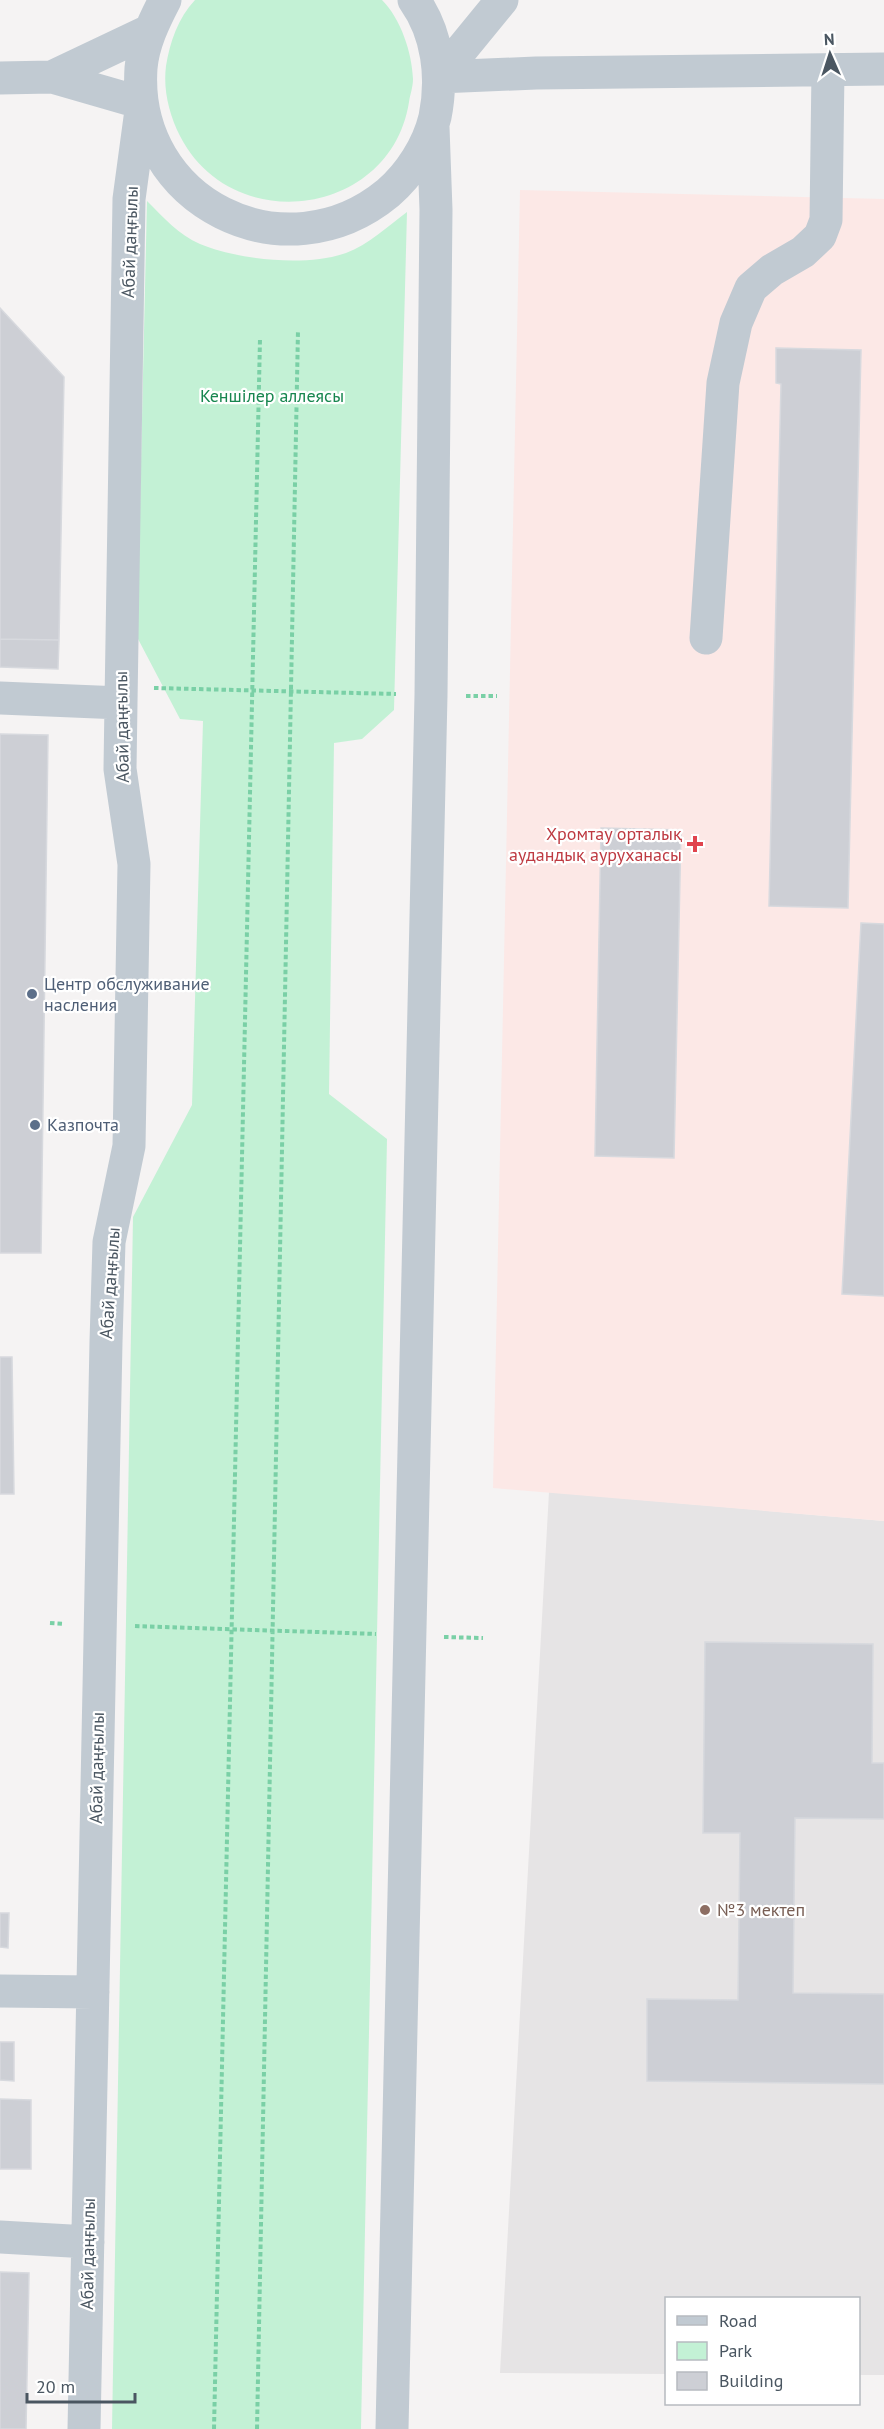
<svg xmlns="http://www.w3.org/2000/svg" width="884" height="2429" viewBox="0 0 884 2429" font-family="'PT Sans',sans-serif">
<rect width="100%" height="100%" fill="#f5f3f3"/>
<path fill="#e6e4e5" d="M 549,1492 L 884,1521 L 884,2375 L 859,2375 L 858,2298 L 666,2298 L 666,2374 L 500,2373 Z"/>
<path fill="#fce8e6" d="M 520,190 L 884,199 L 884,1521 L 493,1488 Z"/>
<path fill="#c3f1d5" d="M 195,0 L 382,0 C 401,19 412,53 413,79 C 413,87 410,95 409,102 C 391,217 232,238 180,136 C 169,114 163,90 166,66 C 170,42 178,18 195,0 Z
M 147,201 C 163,217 179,235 200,244 C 238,260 307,267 346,253 C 368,245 388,226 407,212 L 394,710 L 362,739 L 334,743 L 329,1094 L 387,1139 L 361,2429 L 112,2429 L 133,1217 L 192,1105 L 203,721 L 180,719 L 137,637 Z"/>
<path fill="#cdcfd5" stroke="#d7d9de" stroke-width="1.5" d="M 0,308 L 64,377 L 59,640 L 0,639 Z
M 776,348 L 861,350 L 848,908 L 769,906 L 781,384 L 776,383 Z
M 0,639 L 59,640 L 58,669 L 0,667 Z
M 0,734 L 48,735 L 41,1253 L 0,1253 Z
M 601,828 L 681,830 L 674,1158 L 595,1156 Z
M 861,923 L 884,924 L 884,1296 L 842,1294 Z
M 0,1357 L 12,1357 L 14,1494 L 0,1494 Z
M 705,1642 L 873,1644 L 872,1763 L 884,1763 L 884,1819 L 795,1818 L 793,1993 L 884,1994 L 884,2084 L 647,2081 L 647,1999 L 738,2000 L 740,1833 L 703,1833 Z
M 0,1913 L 9,1913 L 8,1948 L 0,1947 Z
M 0,2042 L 14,2042 L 14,2081 L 0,2080 Z
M 0,2099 L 31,2100 L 31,2169 L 0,2169 Z
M 0,2272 L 29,2273 L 26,2429 L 0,2429 Z"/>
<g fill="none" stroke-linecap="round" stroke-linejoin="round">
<path stroke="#7ad0a6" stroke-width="4" stroke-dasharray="4.5 3" stroke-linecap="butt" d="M 154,688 L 396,694
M 466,696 L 497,696
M 50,1623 L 64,1624
M 135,1626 L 376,1634
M 444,1637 L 483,1638
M 214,2429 L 260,339
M 257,2429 L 298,330"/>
<path stroke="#c1cad2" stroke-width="33" d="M 165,0 C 154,21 143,44 141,68 C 132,203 285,278 388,193 C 410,174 428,146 435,117 C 443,77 438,34 414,0
M 52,77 L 149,31
M 439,77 L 536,73 L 884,69
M 439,77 L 502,0
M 0,78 L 52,77 L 142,103 L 129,199 L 121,703 L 120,769 L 134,864 L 129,1146 L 109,1242 L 106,1342 L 84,2429
M 706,638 L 723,383 L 736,323 L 751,288 L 772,270 L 803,252 L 820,236 L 826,220 L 828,70
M 0,698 L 121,703
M 0,1991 L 93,1992
M 0,2237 L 88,2242
M 392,2429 L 431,695 L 436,210 L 433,127"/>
</g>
<path fill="#e0444e" stroke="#fff" stroke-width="2" d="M692 835h6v6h6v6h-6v6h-6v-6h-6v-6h6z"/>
<g fill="#5c6f8a" stroke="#fff" stroke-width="2">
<circle cx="32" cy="994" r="6"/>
<circle cx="35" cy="1125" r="6"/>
</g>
<circle fill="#8d6e63" stroke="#fff" stroke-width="2" cx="705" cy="1910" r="6"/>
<g text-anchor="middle" stroke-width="4.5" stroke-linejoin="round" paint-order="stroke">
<g font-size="18" fill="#4a5661" stroke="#fff">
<text transform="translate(130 242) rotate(-88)" y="6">Абай даңғылы</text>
<text transform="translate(122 727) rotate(-91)" y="6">Абай даңғылы</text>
<text transform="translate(110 1283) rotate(-86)" y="6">Абай даңғылы</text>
<text transform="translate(97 1768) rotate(-89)" y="6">Абай даңғылы</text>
<text transform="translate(88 2254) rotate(-89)" y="6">Абай даңғылы</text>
</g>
<g font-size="18" fill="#17864f" stroke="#fff">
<text x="272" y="402">Кеншілер аллеясы</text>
</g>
<g font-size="18" fill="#be3a42" stroke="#fff" text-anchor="end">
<text x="682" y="840">Хромтау орталық<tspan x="682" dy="21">аудандық ауруханасы</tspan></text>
</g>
<g font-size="18" fill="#4e5e75" stroke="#fff" text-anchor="start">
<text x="44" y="990">Центр обслуживание<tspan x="44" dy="21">насления</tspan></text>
<text x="47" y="1131">Казпочта</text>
</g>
<g font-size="18" fill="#785e54" stroke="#fff" text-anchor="start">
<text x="717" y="1916">№3 мектеп</text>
</g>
</g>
<rect x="665" y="2297" width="195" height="108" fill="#ffffff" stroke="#b7bbc0" stroke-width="1.5"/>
<rect x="677" y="2316" width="30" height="9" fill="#c1cad2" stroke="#b7bbc0" stroke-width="1.5"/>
<text x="719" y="2327" font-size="18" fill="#4a5661">Road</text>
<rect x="677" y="2342" width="30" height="18" fill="#c3f1d5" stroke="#b7bbc0" stroke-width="1.5"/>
<text x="719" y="2357" font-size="18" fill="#4a5661">Park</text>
<rect x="677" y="2372" width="30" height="18" fill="#cdcfd5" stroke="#b7bbc0" stroke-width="1.5"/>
<text x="719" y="2387" font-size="18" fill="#4a5661">Building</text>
<g transform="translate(830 54) rotate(357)" stroke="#ffffff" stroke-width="4.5" paint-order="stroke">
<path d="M0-4.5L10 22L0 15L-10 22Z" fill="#4a5661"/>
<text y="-9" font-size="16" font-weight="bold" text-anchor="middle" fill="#4a5661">N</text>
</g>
<path d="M27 2393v9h108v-9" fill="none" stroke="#4a5661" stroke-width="3"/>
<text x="36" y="2393" font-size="18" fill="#4a5661" stroke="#ffffff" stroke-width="4.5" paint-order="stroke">20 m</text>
</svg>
